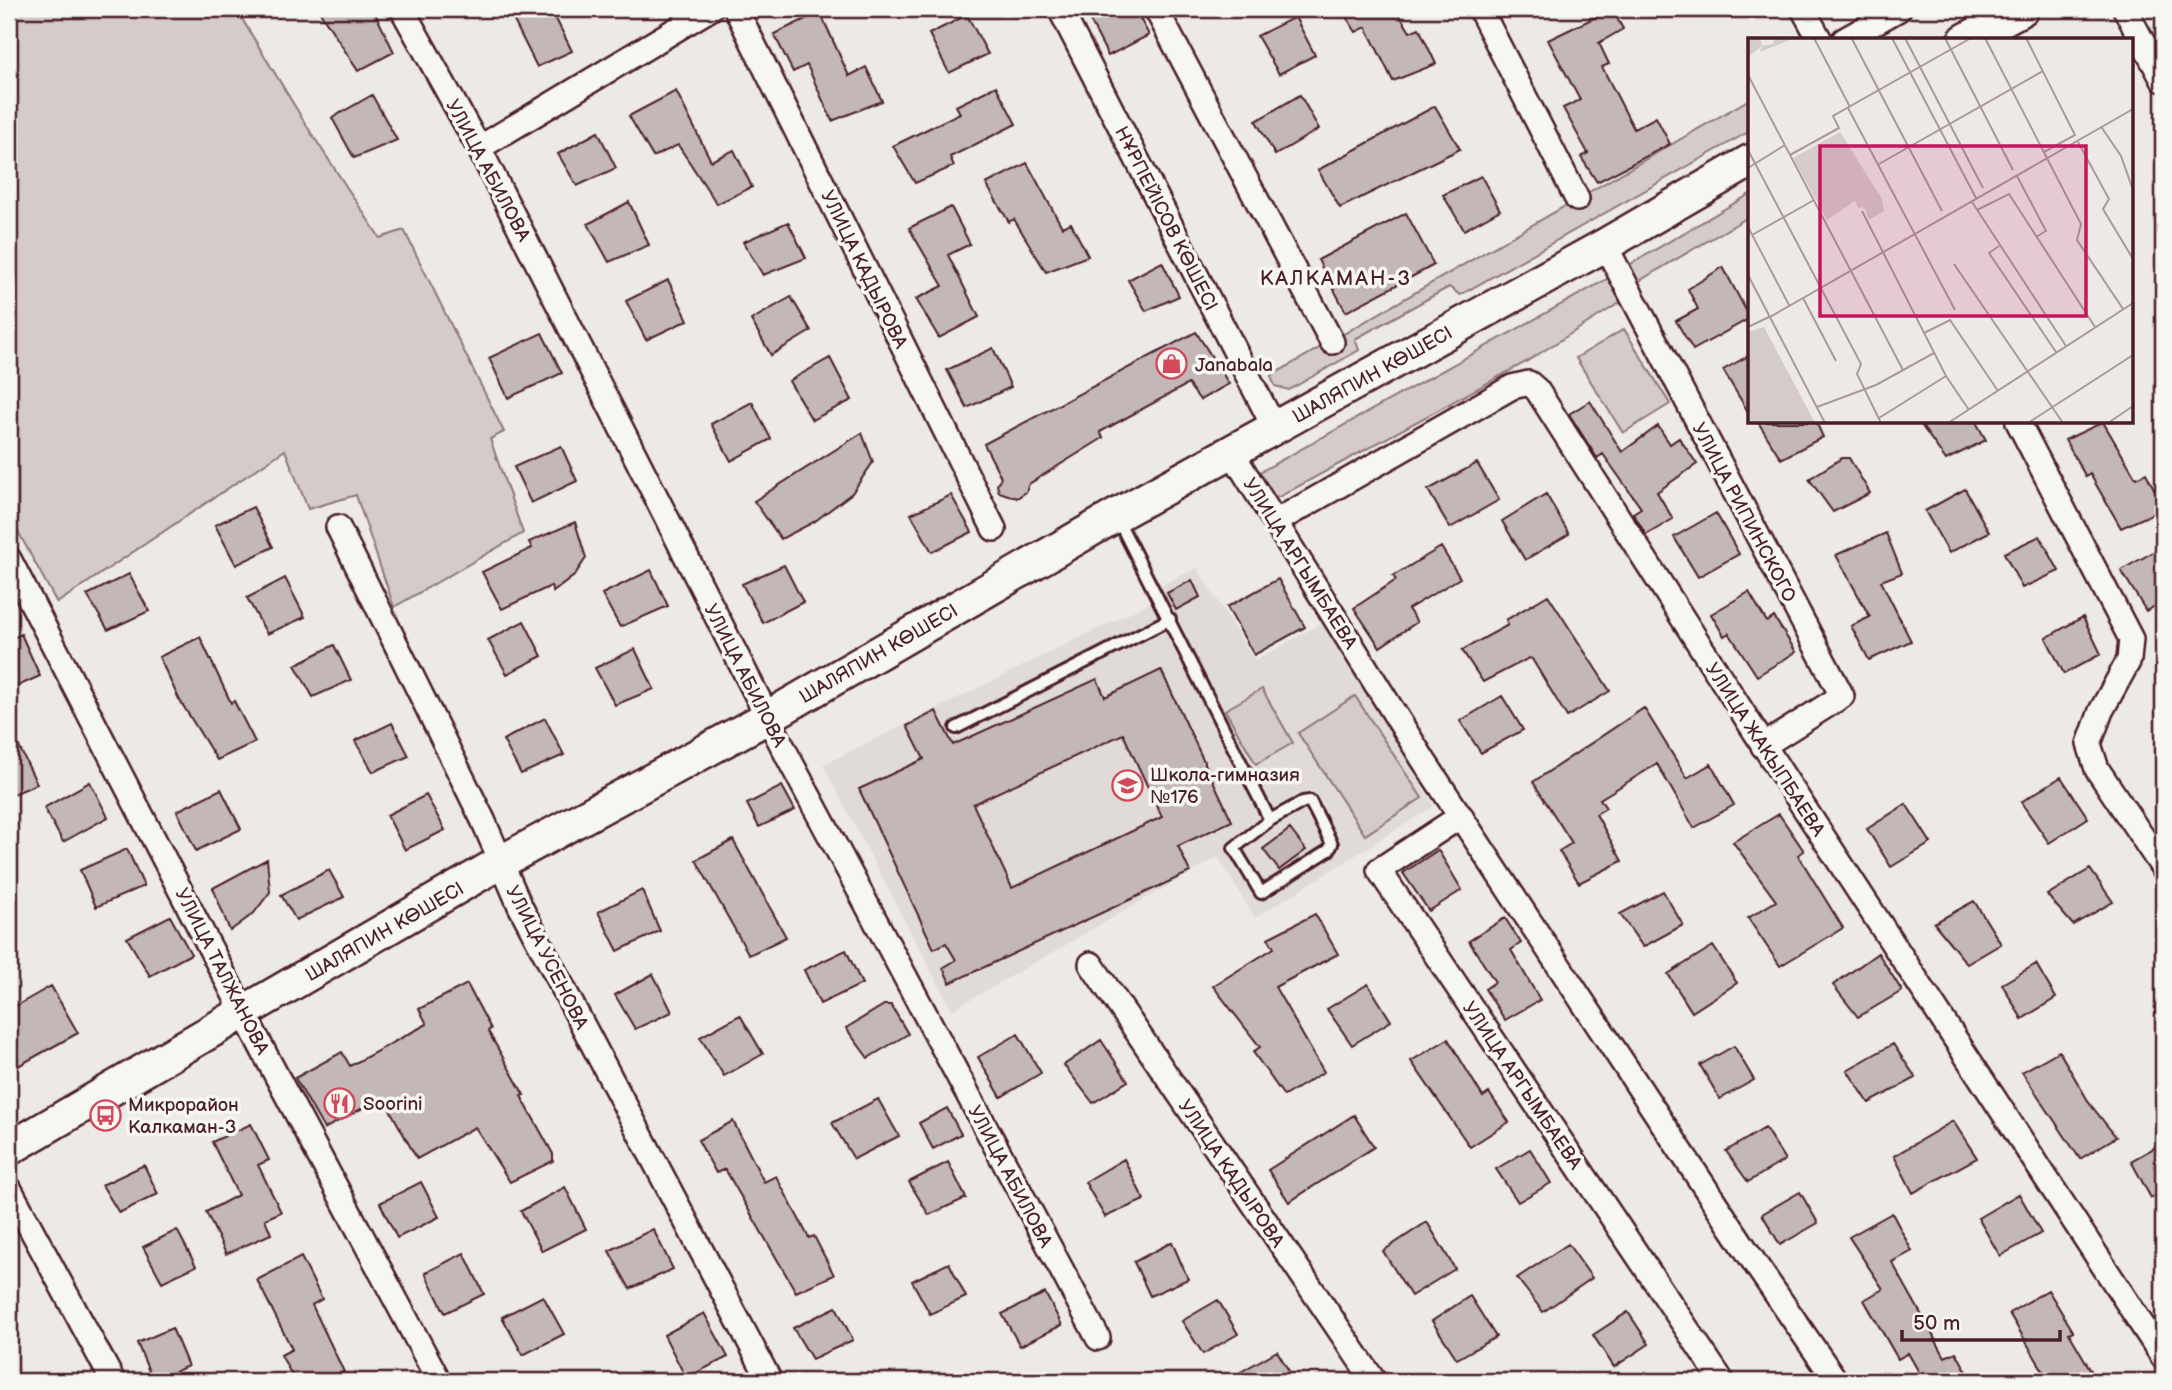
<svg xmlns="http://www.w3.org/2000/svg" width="2172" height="1390" viewBox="0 0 2172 1390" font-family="'Balsamiq Sans',sans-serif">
<rect width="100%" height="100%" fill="#ece9e6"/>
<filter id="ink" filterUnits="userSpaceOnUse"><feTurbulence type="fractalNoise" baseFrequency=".0143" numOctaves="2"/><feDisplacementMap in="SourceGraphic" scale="14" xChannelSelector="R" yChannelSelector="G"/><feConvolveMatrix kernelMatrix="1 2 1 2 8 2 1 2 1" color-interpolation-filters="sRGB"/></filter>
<g filter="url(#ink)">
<path fill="#e0dad8" d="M 1197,568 L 1255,661 L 1323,622 L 1434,806 L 1255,918 L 1218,857 L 952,1010 L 823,765 L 1154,601 L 1146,584 L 1157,577 L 1162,585 Z"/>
<path fill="#d4cbca" stroke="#8f757a" stroke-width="2" d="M 9,9 L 236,9 L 308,128 L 380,238 L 404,230 L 504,432 L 490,439 L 523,533 L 394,607 L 356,495 L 308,509 L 285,450 L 57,603 L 9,515 Z
M 1750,99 L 1750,131 L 1460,295 L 1449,287 L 1355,339 L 1359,350 L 1289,390 L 1275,386 L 1271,376 Z
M 1750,194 L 1750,216 L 1627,288 L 1619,271 Z
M 1609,278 L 1621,302 L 1526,362 L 1279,497 L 1258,492 L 1249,478 Z
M 1624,329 L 1670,404 L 1623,433 L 1576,358 Z
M 1262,689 L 1293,743 L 1256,764 L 1225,710 Z
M 1355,696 L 1422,798 L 1365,835 L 1298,733 Z"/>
<path fill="#c4b7b7" stroke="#4a1f2b" stroke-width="2" fill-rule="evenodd" d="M 318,9 L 373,9 L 394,52 L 358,71 Z
M 508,9 L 551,9 L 572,51 L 537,67 Z
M 1084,9 L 1135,9 L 1149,35 L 1108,56 Z
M 1341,9 L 1401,9 L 1397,11 L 1410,32 L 1419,28 L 1436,64 L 1393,81 L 1366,27 L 1356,32 Z
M 1612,9 L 1623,29 L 1599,43 L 1609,64 L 1602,67 L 1634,129 L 1656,117 L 1670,144 L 1597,182 L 1581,157 L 1588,153 L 1563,108 L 1580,100 L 1548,40 Z
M 820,12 L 849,76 L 866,67 L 882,101 L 832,121 L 807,65 L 793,72 L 774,34 Z
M 967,15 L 988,54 L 949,73 L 929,34 Z
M 1295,17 L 1315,55 L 1279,74 L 1257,36 Z
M 996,86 L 1016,124 L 950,157 L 954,166 L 915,183 L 893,146 L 960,113 L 956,106 Z
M 676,91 L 711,161 L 734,150 L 752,187 L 717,204 L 678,145 L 653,157 L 629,116 Z
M 372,95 L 397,140 L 354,158 L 332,118 Z
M 1300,95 L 1319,129 L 1275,155 L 1256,121 Z
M 1435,106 L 1460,149 L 1340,208 L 1318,170 Z
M 598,132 L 616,168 L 577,186 L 558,154 Z
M 1027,163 L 1062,227 L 1071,223 L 1088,256 L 1046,272 L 1014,219 L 1009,222 L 986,184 Z
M 1481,176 L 1500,210 L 1464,230 L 1443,195 Z
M 629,202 L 649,245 L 609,262 L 588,224 Z
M 951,207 L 970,244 L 948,255 L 979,317 L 939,338 L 916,299 L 943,286 L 909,228 Z
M 1406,213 L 1434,265 L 1346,312 L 1318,260 Z
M 788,222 L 806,258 L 763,275 L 743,242 Z
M 1162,262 L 1179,296 L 1146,311 L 1128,280 Z
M 1723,267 L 1750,318 L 1693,350 L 1676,321 L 1698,309 L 1688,289 Z
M 668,280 L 688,320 L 646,340 L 626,301 Z
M 791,297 L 811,331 L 771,355 L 751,320 Z
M 1196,332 L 1229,384 L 1200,400 L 1188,384 L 1100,432 L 1103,438 L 1029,484 L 1026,492 L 1017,498 L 999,492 L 997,485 L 1001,477 L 984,444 Z
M 542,333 L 562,373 L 508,398 L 489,358 Z
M 993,348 L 1011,387 L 967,408 L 947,370 Z
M 1750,355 L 1750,415 L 1723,370 Z
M 830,358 L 852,400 L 812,420 L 789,381 Z
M 1590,401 L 1622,452 L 1658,426 L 1670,444 L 1679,438 L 1697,464 L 1657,492 L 1673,519 L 1646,535 L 1633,513 L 1641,508 L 1603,454 L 1597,458 L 1569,414 Z
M 752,402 L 771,439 L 731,461 L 711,424 Z
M 1758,422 L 1816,422 L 1823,437 L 1781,459 Z
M 1919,422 L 1976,422 L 1986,440 L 1946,460 Z
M 2103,422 L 2136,478 L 2146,473 L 2163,506 L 2163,509 L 2121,528 L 2090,474 L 2086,477 L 2065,440 Z
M 862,433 L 873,462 L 852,493 L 814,522 L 781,539 L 754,501 Z
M 561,446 L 577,481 L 531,503 L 514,467 Z
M 1842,458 L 1849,458 L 1870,493 L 1833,512 L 1809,479 Z
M 1477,463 L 1499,500 L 1450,528 L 1428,490 Z
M 1965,489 L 1989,532 L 1949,553 L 1925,511 Z
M 1546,494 L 1569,534 L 1525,560 L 1502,521 Z
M 951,495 L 972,532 L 932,552 L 911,514 Z
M 253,507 L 273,547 L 236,565 L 215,525 Z
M 1716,513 L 1739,554 L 1698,577 L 1674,537 Z
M 575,522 L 586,558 L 574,576 L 553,592 L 551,586 L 502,609 L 482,572 L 532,548 L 529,542 Z
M 1886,533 L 1902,573 L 1881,581 L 1911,641 L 1869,660 L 1851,626 L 1870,617 L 1836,555 Z
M 2040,536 L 2059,571 L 2022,588 L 2004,553 Z
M 1441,547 L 1460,578 L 1408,609 L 1417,622 L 1380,647 L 1354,608 L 1396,580 L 1393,576 Z
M 2157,550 L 2163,560 L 2163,602 L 2146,611 L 2121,570 Z
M 784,565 L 803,602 L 763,623 L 742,584 Z
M 651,570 L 668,606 L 620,627 L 602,594 Z
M 129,574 L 149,611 L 108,630 L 87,595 Z
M 285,578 L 305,617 L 267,634 L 247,598 Z
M 1278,579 L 1305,627 L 1254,655 L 1227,607 Z
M 1192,580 L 1200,597 L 1176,610 L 1167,593 Z
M 1749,592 L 1767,622 L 1774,617 L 1796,652 L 1757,676 L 1729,633 L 1724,636 L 1711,614 Z
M 1548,595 L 1610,691 L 1567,717 L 1532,659 L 1529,658 L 1483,682 L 1462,650 L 1508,625 L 1506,620 Z
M 2083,617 L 2101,654 L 2064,674 L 2046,638 Z
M 524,621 L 542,656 L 507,674 L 488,640 Z
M 21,634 L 40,676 L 9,690 L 9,640 Z
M 200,637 L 231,703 L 234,701 L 255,742 L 217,760 L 179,699 L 159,657 Z
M 334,645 L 351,680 L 313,697 L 295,665 Z
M 635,649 L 654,689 L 615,705 L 595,668 Z
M 1161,670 L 1232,821 L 1178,846 L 1190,872 L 950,983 L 943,968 L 956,960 L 946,943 L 934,949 L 859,789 L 924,759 L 907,726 L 936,711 L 953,745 L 1097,679 L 1105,697 ZM 1123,734 L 1162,817 L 1012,888 L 973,804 Z
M 1502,696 L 1523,730 L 1481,753 L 1460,721 Z
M 1644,708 L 1687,778 L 1711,764 L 1734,805 L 1694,828 L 1657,764 L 1600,799 L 1606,808 L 1596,814 L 1622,861 L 1579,883 L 1559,851 L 1572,843 L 1533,782 Z
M 545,718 L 564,755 L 521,774 L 503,740 Z
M 392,723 L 409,756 L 373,772 L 355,741 Z
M 9,726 L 37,784 L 9,796 Z
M 2061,777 L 2088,818 L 2049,843 L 2021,802 Z
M 90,782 L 108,817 L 63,842 L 44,808 Z
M 782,786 L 795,810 L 759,827 L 747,804 Z
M 221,789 L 241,829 L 196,851 L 177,811 Z
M 426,795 L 445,830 L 405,850 L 387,815 Z
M 1906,804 L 1931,843 L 1891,867 L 1867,829 Z
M 1779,814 L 1804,851 L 1798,855 L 1843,928 L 1780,966 L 1748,918 L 1776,901 L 1733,842 Z
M 1290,829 L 1306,850 L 1279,870 L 1263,849 Z
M 733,840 L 786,937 L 749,955 L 696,860 Z
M 127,849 L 144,886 L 96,907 L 80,870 Z
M 1438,850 L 1462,890 L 1429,911 L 1403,873 Z
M 267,859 L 270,892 L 254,913 L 230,931 L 213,888 Z
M 2090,869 L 2113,902 L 2073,925 L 2047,895 Z
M 329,870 L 344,897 L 296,920 L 281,895 Z
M 642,890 L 660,931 L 618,951 L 598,912 Z
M 1663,891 L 1683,925 L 1643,947 L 1620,914 Z
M 1974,901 L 2001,944 L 1967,964 L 1934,923 Z
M 1315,914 L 1338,954 L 1275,987 L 1324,1072 L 1284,1096 L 1253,1052 L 1260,1047 L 1213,986 L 1274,948 L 1268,938 Z
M 170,916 L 191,954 L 150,976 L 127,938 Z
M 1505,918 L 1521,943 L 1511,950 L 1540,1000 L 1505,1020 L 1485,989 L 1495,982 L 1469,941 Z
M 1713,946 L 1737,983 L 1692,1012 L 1668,974 Z
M 846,950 L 862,984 L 820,1004 L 804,970 Z
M 1878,953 L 1902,991 L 1858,1017 L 1833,985 Z
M 2036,964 L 2056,998 L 2022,1019 L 2002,984 Z
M 653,974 L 672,1012 L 635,1029 L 615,995 Z
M 467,984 L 491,1029 L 488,1031 L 524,1095 L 521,1096 L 553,1154 L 553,1161 L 510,1182 L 475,1127 L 417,1159 L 383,1097 L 324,1129 L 295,1078 L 342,1052 L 350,1066 L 427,1024 L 419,1009 Z
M 1368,984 L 1391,1021 L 1352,1045 L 1327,1009 Z
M 51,986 L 78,1033 L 9,1071 L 9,1010 Z
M 884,1005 L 891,1005 L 908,1034 L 868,1058 L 846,1028 Z
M 740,1015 L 763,1054 L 724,1076 L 700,1037 Z
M 1018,1034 L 1041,1073 L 1001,1097 L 978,1057 Z
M 1448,1039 L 1483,1097 L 1489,1093 L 1509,1122 L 1470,1147 L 1411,1061 Z
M 1101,1040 L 1128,1081 L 1093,1103 L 1064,1065 Z
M 1893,1044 L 1916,1078 L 1869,1103 L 1847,1070 Z
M 1734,1046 L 1754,1080 L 1720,1099 L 1700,1065 Z
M 2059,1051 L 2090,1104 L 2116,1137 L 2080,1159 L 2022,1072 Z
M 878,1099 L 899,1136 L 854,1159 L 832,1123 Z
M 947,1108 L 961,1134 L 933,1149 L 919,1123 Z
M 1354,1115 L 1374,1147 L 1289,1202 L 1268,1170 Z
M 733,1121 L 764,1182 L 776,1176 L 809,1238 L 814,1236 L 834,1275 L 796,1292 L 725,1169 L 716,1173 L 698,1140 Z
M 1953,1121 L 1977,1158 L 1913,1193 L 1894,1156 Z
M 251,1124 L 269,1160 L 258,1165 L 281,1212 L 265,1219 L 271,1234 L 226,1254 L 206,1212 L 238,1195 L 212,1142 Z
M 1765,1128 L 1785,1160 L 1748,1182 L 1726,1151 Z
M 2163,1143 L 2163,1192 L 2151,1198 L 2131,1161 Z
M 1530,1149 L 1551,1183 L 1518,1202 L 1496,1169 Z
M 1124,1159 L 1144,1200 L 1105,1217 L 1085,1182 Z
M 948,1162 L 966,1198 L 929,1215 L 909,1182 Z
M 144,1165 L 158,1194 L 119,1213 L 102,1185 Z
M 421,1182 L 439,1217 L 397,1238 L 380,1203 Z
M 565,1187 L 586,1229 L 542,1251 L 521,1211 Z
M 1800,1192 L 1818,1223 L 1780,1245 L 1762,1214 Z
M 2019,1194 L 2041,1233 L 2000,1256 L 1978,1218 Z
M 1892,1213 L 1912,1251 L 1892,1262 L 1945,1357 L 1956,1352 L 1972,1381 L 1924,1381 L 1908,1353 L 1898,1359 L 1864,1300 L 1883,1289 L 1849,1237 Z
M 1427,1222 L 1455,1269 L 1411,1296 L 1383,1251 Z
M 653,1229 L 673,1269 L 630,1289 L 609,1251 Z
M 177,1230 L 196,1266 L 162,1282 L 143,1247 Z
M 1172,1242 L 1188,1279 L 1150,1296 L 1134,1262 Z
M 1568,1244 L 1592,1278 L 1543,1312 L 1517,1278 Z
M 464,1253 L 484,1294 L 445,1313 L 425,1273 Z
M 301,1257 L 322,1299 L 312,1305 L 344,1372 L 325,1381 L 295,1381 L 281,1355 L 292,1349 L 257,1280 Z
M 949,1263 L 966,1297 L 930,1314 L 912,1281 Z
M 2048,1290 L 2073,1331 L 2069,1333 L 2097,1381 L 2049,1381 L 2009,1313 Z
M 1045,1293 L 1062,1325 L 1020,1346 L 1002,1314 Z
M 543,1296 L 564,1334 L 523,1355 L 502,1317 Z
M 1470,1296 L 1496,1337 L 1457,1359 L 1432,1321 Z
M 1218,1300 L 1238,1334 L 1203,1354 L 1182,1321 Z
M 836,1307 L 853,1340 L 812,1359 L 793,1328 Z
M 1628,1312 L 1649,1344 L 1614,1367 L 1593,1335 Z
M 704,1313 L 728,1357 L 686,1378 L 664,1335 Z
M 172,1328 L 188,1366 L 153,1381 L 137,1343 Z
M 1277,1351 L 1295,1381 L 1225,1381 Z"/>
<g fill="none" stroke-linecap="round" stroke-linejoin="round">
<defs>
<path id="service" d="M 1117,518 L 1270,820 L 1234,848 L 1261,893 L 1329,850 L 1332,844 L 1310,801 L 1303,802 L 1270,820
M 956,728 L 1170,619"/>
<path id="minor" d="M 402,9 L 479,148 L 789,759 L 1098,1338
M 736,9 L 994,529
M 1060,9 L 1274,427
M 1156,9 L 1332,342
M 1480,9 L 1577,199
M 1803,9 L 1820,40
M 2125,9 L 2163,80
M 1844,40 L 1899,9
M 479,148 L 710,9
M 1605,245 L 1842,696 L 1763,746
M 2018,422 L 2131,639 L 2129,660 L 2101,711 L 2089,744 L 2097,769 L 2163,868
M 1231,451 L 1424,761 L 1756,1265 L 1836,1381
M 1275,522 L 1512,387 L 1529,383 L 1537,390 L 1782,774 L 2163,1357
M 338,527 L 483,820 L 520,906 L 770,1381
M 9,559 L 266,1056 L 439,1381
M 1461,816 L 1379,870 L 1722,1381
M 1091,964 L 1374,1381
M 9,1188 L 113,1381"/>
<path id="secondary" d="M 1965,40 L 2022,9
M 9,1149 L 501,862 L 768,717 L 1115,516 L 1605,245 L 1750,161"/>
</defs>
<use href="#service" stroke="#4a1f2b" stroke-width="16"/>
<use href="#minor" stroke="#4a1f2b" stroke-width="28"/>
<use href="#secondary" stroke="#4a1f2b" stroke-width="37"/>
<use href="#service" stroke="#f6f6f2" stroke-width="10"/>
<use href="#minor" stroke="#f6f6f2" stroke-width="23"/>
<use href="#secondary" stroke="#f6f6f2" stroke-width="32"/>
</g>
</g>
<defs>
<symbol id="shop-ring" viewBox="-11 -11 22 22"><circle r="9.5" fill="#f6f6f2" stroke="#d1495b" stroke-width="1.5"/><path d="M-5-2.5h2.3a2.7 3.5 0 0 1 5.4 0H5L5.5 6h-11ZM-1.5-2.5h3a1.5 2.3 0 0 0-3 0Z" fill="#d1495b"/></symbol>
<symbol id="school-ring" viewBox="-11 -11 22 22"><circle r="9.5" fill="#f6f6f2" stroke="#d1495b" stroke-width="1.5"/><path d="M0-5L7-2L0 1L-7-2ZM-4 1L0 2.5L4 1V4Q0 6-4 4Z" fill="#d1495b"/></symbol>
<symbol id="restaurant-ring" viewBox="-11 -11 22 22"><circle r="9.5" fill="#f6f6f2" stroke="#d1495b" stroke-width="1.5"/><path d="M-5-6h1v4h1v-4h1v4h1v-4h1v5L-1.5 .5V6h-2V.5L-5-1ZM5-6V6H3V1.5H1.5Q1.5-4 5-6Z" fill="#d1495b"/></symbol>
<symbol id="bus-ring" viewBox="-11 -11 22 22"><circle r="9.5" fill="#f6f6f2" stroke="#d1495b" stroke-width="1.5"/><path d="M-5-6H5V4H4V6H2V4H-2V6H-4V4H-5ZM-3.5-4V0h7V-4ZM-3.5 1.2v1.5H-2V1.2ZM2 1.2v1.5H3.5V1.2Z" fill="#d1495b"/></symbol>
</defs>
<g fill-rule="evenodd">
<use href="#shop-ring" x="1154" y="346" width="35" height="35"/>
<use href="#school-ring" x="1110" y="768" width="35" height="35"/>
<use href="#restaurant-ring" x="322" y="1086" width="35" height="35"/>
<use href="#bus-ring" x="88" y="1098" width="35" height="35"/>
</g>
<g text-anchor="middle" stroke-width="7" stroke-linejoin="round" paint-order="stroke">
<g font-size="19" fill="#4a1f2b" stroke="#f6f6f2">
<text transform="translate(489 170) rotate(62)" y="7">УЛИЦА АБИЛОВА</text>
<text transform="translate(1167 218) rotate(63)" y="7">НҰРПЕЙІСОВ КӨШЕСІ</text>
<text transform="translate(865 269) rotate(64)" y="7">УЛИЦА КАДЫРОВА</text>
<text transform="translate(1372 374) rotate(-29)" y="7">ШАЛЯПИН КӨШЕСІ</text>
<text transform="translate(1745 512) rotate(62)" y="7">УЛИЦА РИПИНСКОГО</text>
<text transform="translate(1301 563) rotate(58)" y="7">УЛИЦА АРГЫМБАЕВА</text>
<text transform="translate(878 653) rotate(-30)" y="7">ШАЛЯПИН КӨШЕСІ</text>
<text transform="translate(746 675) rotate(63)" y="7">УЛИЦА АБИЛОВА</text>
<text transform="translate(1766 749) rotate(57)" y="7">УЛИЦА ЖАКЫПБАЕВА</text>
<text transform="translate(384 931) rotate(-30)" y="7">ШАЛЯПИН КӨШЕСІ</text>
<text transform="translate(548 957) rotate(63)" y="7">УЛИЦА УСЕНОВА</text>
<text transform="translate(223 971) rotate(63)" y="7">УЛИЦА ТАЛЖАНОВА</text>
<text transform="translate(1523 1085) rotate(56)" y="7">УЛИЦА АРГЫМБАЕВА</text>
<text transform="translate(1232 1173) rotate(56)" y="7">УЛИЦА КАДЫРОВА</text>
<text transform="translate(1011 1176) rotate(62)" y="7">УЛИЦА АБИЛОВА</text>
</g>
<g font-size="19" fill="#4a1f2b" stroke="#f6f6f2" text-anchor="start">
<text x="1195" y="371">Janabala</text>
<text x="1150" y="781">Школа-гимназия<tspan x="1150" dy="22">№176</tspan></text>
<text x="363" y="1110">Soorini</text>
<text x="128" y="1111">Микрорайон<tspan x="128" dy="22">Калкаман-3</tspan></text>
</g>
<g font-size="21" letter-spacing="2" fill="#4a1f2b" stroke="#f6f6f2">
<text x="1336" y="285">КАЛКАМАН-3</text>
</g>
</g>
<g transform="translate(1748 38)">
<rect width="385" height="385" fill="#ece9e6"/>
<path d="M 0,0 L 12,0 L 14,8 L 25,6 L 27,0 L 46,0 L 12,14 L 14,8 L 0,19 ZM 92,94 L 134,161 L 136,173 L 121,182 L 116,169 L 110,170 L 107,163 L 79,182 L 45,120 ZM 16,289 L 67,385 L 0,385 L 0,294 Z" fill="#d4cbca"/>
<path fill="none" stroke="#ab989b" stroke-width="2" d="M 66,0 L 102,69M 144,0 L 228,160M 157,0 L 235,150M 197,0 L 265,132M 237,0 L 333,186 L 329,202 L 375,271M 278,0 L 327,97 L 296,114M 104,1 L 194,173M 0,37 L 155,332M 100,70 L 207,272M 354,90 L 373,118 L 385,152M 330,104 L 361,161 L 355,171 L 385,221M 0,112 L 113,326 L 109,336 L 133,385M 42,117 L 91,90 L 85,78 L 223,0M 131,126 L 295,33M 0,130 L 37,107M 269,138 L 298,193 L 288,199M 224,164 L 318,308M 229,172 L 261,156 L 347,289M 114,173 L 198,338 L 221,372M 0,189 L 41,267M 4,197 L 66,162M 251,208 L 241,215 L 308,314M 206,226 L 315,385M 0,237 L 77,385M 55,260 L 88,323M 22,279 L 385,71M 0,289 L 21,279M 176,295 L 202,282 L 250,353M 69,369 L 128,347 L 186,315M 131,380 L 198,338M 200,385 L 385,265M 280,385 L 385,317M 360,385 L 385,368"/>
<path fill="#c2185b" fill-opacity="0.15" stroke="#c2185b" stroke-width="3.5" d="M 72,108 L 338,108 L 338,278 L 72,278 Z"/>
<rect width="385" height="385" fill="none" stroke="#4a1f2b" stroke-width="3.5"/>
</g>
<rect width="2172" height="1390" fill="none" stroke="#f6f6f2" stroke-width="35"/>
<rect x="18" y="18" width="2137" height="1355" fill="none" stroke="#4a1f2b" stroke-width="2.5" filter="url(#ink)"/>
<path d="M1902 1330v10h158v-10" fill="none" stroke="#4a1f2b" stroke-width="3.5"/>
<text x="1913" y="1330" font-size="21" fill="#4a1f2b" stroke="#f6f6f2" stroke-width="5" paint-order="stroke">50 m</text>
</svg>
